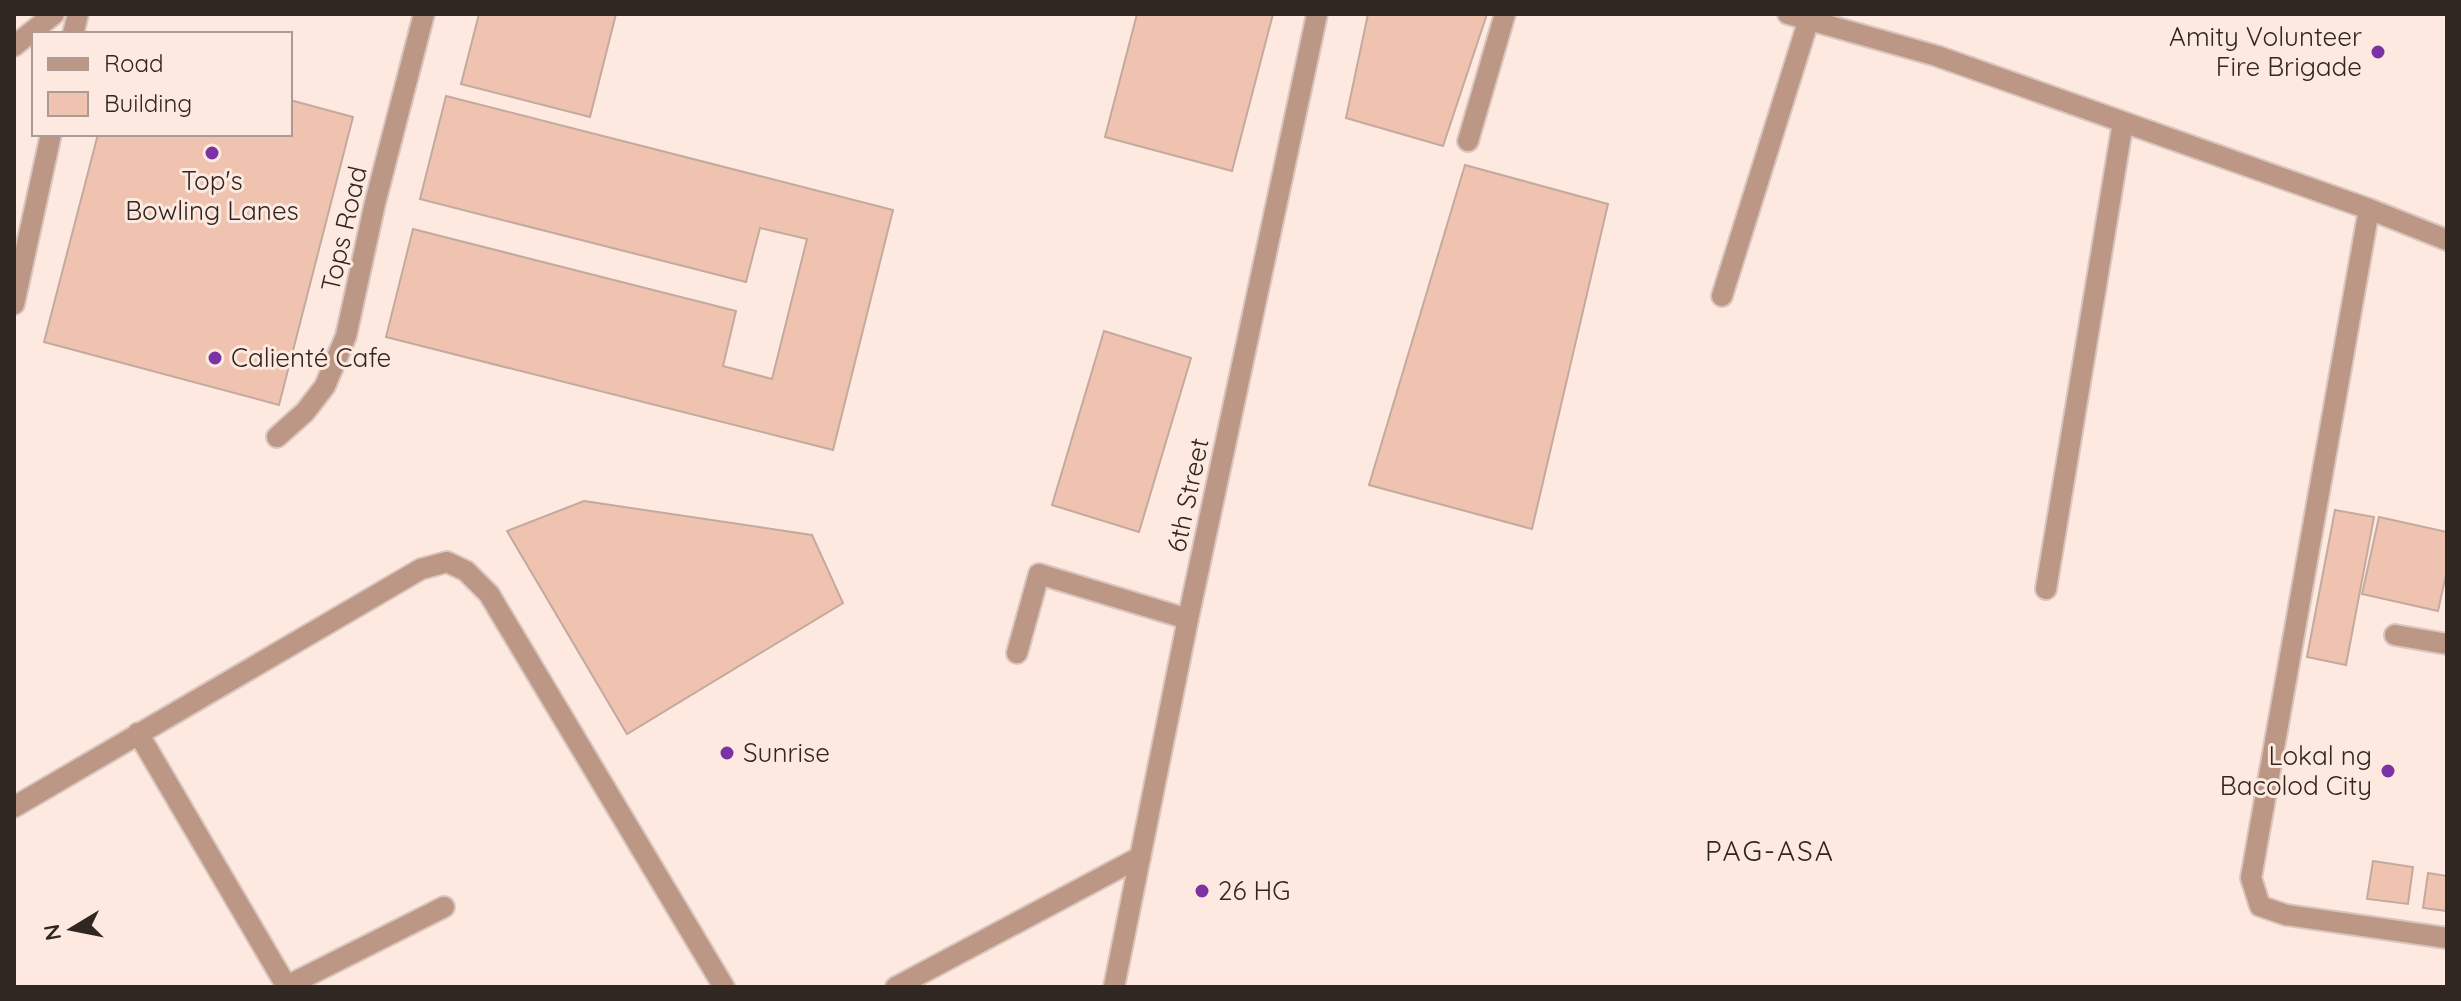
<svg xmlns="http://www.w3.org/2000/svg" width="2461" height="1001" viewBox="0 0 2461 1001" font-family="Quicksand,sans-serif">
<rect width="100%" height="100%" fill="#fee9e0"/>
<path fill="#efc3af" stroke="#c3aa9f" stroke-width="2" d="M 479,14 L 616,14 L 590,117 L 461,84 Z
M 1137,14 L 1273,14 L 1232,171 L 1105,137 Z
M 1368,14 L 1487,14 L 1443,146 L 1346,118 Z
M 446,96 L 893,210 L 833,450 L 386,337 L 413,229 L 736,311 L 723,366 L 772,379 L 807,239 L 760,228 L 746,282 L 420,199 Z
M 290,100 L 353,117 L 279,405 L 44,342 L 98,134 L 290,134 Z
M 1465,165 L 1608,204 L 1532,529 L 1369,485 Z
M 1104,331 L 1191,358 L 1139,532 L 1052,505 Z
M 584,501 L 812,535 L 843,603 L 627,734 L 507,531 Z
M 2335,510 L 2374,517 L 2346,665 L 2307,657 Z
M 2379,517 L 2447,532 L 2447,570 L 2438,611 L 2362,594 Z
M 2373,861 L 2413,867 L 2408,904 L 2367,899 Z
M 2428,873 L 2447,876 L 2447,911 L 2423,908 Z"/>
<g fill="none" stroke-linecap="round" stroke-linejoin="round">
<defs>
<path id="service" d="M 14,46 L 54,14
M 1468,141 L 1505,14
M 1722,296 L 1809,19
M 277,437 L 305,412 L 325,386 L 346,336 L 375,203 L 424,14
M 2395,635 L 2447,644
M 285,987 L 444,907"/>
<path id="minor" d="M 1788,14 L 1937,56 L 2369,209 L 2447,240
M 73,34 L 78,14
M 2369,209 L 2251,878 L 2260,906 L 2286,915 L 2447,938
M 14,304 L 51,134
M 2046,589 L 2123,122
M 1017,653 L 1039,574 L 1188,619
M 138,733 L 287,987
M 14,807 L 421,569 L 447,562 L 466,571 L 489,594 L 724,987
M 896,987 L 1140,857"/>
<path id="tertiary" d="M 1114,987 L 1188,619 L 1317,14"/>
</defs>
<use href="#service" stroke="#d9c6be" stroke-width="24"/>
<use href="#minor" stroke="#d9c6be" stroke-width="24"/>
<use href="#tertiary" stroke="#d9c6be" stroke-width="24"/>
<use href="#service" stroke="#bd9785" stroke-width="20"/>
<use href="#minor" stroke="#bd9785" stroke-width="20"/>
<use href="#tertiary" stroke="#bd9785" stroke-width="20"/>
</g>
<g fill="#7b32a4" stroke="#fee9e0" stroke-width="3">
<circle cx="2378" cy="52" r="8"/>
<circle cx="212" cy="153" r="8"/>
<circle cx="215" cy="358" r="8"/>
<circle cx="727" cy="753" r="8"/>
<circle cx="2388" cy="771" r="8"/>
<circle cx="1202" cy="891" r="8"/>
</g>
<g text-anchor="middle" stroke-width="6" stroke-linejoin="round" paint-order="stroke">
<g font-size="26" fill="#302722" stroke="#fee9e0" text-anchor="start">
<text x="2362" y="46" text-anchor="end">Amity Volunteer<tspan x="2362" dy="30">Fire Brigade</tspan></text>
<text x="212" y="190" text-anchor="middle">Top's<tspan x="212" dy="30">Bowling Lanes</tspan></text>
<text x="231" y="367">Calienté Cafe</text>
<text x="743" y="762">Sunrise</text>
<text x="2372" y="765" text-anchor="end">Lokal ng<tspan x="2372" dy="30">Bacolod City</tspan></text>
<text x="1218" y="900">26 HG</text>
</g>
<g font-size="26" fill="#302722" stroke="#fee9e0">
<text transform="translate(344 229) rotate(-77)" y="9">Tops Road</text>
<text transform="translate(1188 495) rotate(-78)" y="9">6th Street</text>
</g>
<g font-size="28" letter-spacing="2" fill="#302722" stroke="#fee9e0">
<text x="1770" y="861">PAG-ASA</text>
</g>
</g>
<rect width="2461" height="1001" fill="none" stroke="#302722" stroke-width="32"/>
<rect x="32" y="32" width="260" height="104" fill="#fee9e0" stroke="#ac9b94" stroke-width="2"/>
<rect x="48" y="58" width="40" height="12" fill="#bd9785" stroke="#ac9b94" stroke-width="2"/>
<text x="104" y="72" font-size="24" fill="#302722">Road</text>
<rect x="48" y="92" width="40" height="24" fill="#efc3af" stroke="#ac9b94" stroke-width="2"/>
<text x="104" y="112" font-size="24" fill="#302722">Building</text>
<g transform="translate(72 929) rotate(260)" stroke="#fee9e0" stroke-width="6" paint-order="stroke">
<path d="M0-6L14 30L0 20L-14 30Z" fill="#302722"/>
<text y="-12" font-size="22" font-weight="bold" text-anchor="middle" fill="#302722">N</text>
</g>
</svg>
